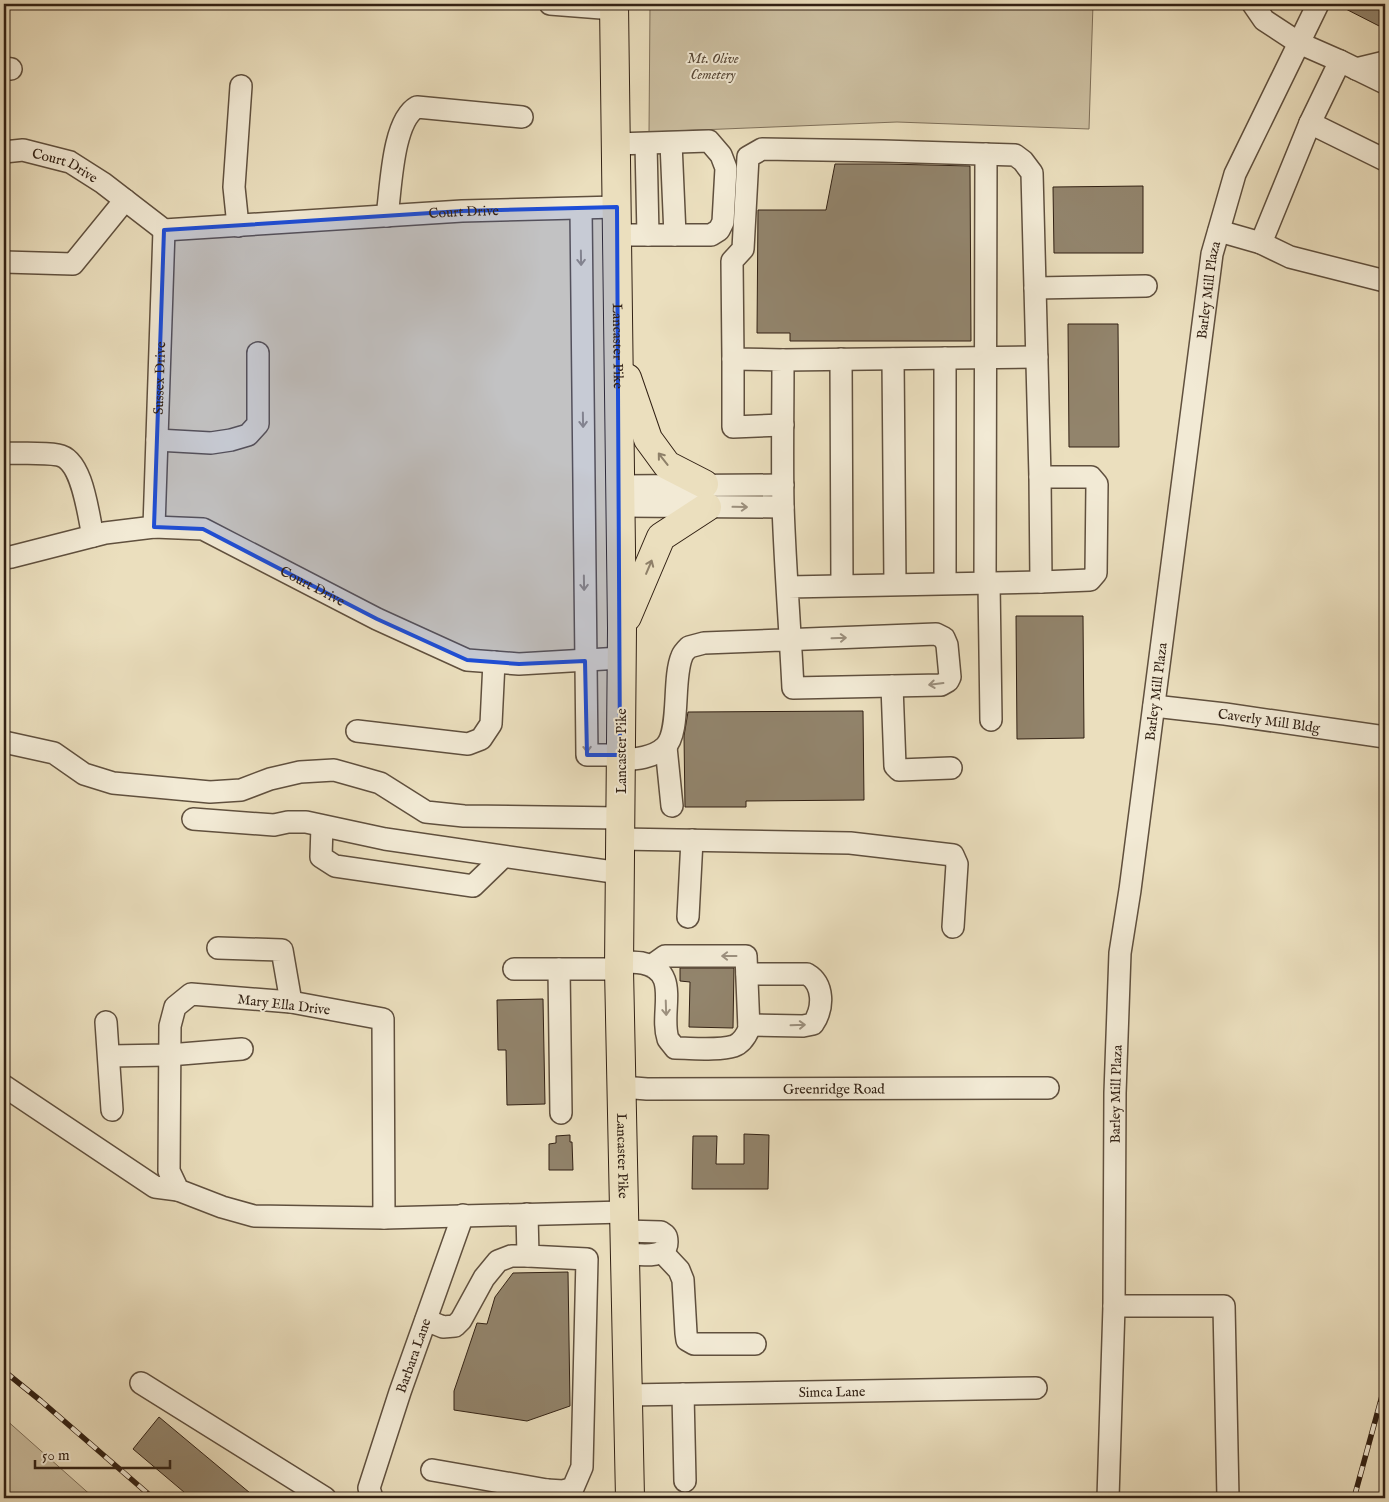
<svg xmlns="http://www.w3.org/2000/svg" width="1389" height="1502" viewBox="0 0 1389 1502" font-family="'IM FELL English',serif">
<rect width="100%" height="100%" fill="#ebdfbe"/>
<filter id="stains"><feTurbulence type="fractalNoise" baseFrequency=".004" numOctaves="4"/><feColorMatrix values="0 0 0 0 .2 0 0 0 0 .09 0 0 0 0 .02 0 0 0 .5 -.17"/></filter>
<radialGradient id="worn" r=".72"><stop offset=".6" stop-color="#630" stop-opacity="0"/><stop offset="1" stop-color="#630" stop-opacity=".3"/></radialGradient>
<path fill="#ccbfa1" stroke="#7f705a" d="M 650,4 L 1093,4 L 1089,129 L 897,122 L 649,132 Z
M 4,1418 L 94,1498 L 4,1498 Z"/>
<path fill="#92846c" stroke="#322114" d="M 1336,4 L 1385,4 L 1385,29 Z
M 835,164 L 887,164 L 970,166 L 971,341 L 790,341 L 790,333 L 757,333 L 758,210 L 826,210 Z
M 1143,186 L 1143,253 L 1054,253 L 1053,187 Z
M 1068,324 L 1118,324 L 1119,447 L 1069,447 Z
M 1016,616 L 1083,616 L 1084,738 L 1017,739 Z
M 863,711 L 864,800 L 746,801 L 746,807 L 685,807 L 684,736 L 688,712 Z
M 680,968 L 734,968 L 733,1028 L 689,1027 L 690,982 L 680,981 Z
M 543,999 L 545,1104 L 507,1105 L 506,1050 L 498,1050 L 497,1000 Z
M 744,1134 L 769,1135 L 768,1189 L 692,1189 L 693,1136 L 717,1136 L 716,1164 L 744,1164 Z
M 570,1135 L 570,1142 L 572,1142 L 573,1170 L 549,1170 L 549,1144 L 556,1143 L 556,1136 Z
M 568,1272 L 570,1406 L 527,1421 L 454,1410 L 454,1391 L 477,1323 L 487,1324 L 495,1297 L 513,1273 Z
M 159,1417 L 256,1498 L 191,1498 L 133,1449 Z"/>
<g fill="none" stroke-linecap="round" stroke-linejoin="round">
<defs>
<g id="minor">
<path d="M 550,4 L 614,9"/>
<path d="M 1253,4 L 1264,20 L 1299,43 L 1340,61"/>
<path d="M 4,68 L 11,69"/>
<path d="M 1356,69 L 1385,62"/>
<path d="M 1385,83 L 1340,61 L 1310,123 L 1261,243 L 1290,257 L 1385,281"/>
<path d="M 1310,123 L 1385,160"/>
<path d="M 671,143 L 675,235"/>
<path d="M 616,144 L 709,141 L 721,155 L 726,168 L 723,222 L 719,230 L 711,235 L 618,235"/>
<path d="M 646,144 L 648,235"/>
<path id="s1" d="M 4,152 L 23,150 L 70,162 L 103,183 L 164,230 L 462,211 L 617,207"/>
<path d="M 581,209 L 587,755 L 620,755"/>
<path d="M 387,216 C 391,190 392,121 417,107 L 522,117"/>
<path d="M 238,226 L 234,187 L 241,86"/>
<path d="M 1219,231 L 1261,243"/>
<path d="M 4,262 L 73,264 L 125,200"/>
<path d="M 1035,288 L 1146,286"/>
<path d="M 945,358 L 945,583"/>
<path d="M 733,359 L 733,427 L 783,425"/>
<path d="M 841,359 L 842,585"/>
<path d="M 893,359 L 895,584"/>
<path d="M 783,360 L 1037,357"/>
<path d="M 157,440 L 211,443 L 231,440 L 248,435 L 258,424 L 258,353"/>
<path d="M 4,453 C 21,454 41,452 58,455 C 83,459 88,515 93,536"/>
<path d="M 1040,477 L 1091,477 L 1097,484 L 1096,573 L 1090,580 L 1041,582"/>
<path d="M 621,486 L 783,485"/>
<path d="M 621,506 L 783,507"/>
<path id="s2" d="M 154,527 L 164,230"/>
<path id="s3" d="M 4,558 L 11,557 L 105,533 L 154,527 L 203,529 L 377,619 L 467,660 L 519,664 L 621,658"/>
<path d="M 985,583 L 986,154"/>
<path d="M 989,583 L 991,720"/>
<path d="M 892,686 L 895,766 L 899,770 L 951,768"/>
<path id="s4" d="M 1154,706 L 1225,714 L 1385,737"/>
<path d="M 357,731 L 468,744 L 481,739 L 491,724 L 494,662"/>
<path d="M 4,742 L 54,753 L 84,774 L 113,783 L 210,792 L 241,790 L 270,779 L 300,772 L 334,770 L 380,783 L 426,812 L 464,816 L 620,818"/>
<path d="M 666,747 L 672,806"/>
<path d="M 620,760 C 636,759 653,758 665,747 C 681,732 672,679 682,656 C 683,653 686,650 689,647 L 704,643 L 936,634 L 944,638 L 947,645 L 950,677 L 948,681 L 941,685 L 793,688 C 790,627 785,566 783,505 C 782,457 783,409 783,360 L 733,359 L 732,261 L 743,249 L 748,157 L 762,149 L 883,151 L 1015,155 L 1023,161 L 1032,173 L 1040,477 L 1041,582 L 788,587"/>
<path d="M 193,819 L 274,825 L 288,822 L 306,822 L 385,839 L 620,873"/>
<path d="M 322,826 L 321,857 L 335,866 L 473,886 L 503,857"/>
<path d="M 620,839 L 850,843 L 953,855 L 957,864 L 953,927"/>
<path d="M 688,917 L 692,840"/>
<path d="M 218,948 L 282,950 L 291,1002"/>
<path d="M 619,962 C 627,962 635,962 642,963 C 682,971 659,1012 668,1039 C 670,1042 673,1045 675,1048 C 692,1048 718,1051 734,1046 C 742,1043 746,1036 749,1029 L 746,956 L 665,956 L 651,966"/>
<path d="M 514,969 L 619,969"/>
<path d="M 559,969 L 561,1113"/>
<path d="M 747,974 L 807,974 C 824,984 824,1008 813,1024 L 803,1026 L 749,1025"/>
<path d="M 191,994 L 291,1002 L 383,1019 L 384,1218 L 254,1216 L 222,1207 L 178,1190 L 169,1171 L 170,1026 L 175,1007 Z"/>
<path d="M 106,1022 L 112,1110"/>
<path d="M 109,1056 L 169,1055 L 242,1049"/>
<path d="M 4,1086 L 155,1187 L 178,1190"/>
<path id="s5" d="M 622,1087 L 647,1089 L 1048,1088"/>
<path d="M 527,1214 L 528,1256 L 587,1259 L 582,1467 L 573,1488 L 563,1491 L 547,1490"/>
<path d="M 384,1218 L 624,1212"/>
<path d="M 624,1231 L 661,1232 C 666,1235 667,1236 667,1242 C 667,1260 637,1254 625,1254"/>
<path d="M 663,1253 L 679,1270 L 683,1280 L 686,1333 L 687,1340 L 694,1344 L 755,1344"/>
<path d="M 1114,1306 L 1224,1306 L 1228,1498"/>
<path d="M 426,1320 L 443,1327 L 455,1326 L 461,1320 L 484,1278 L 498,1261 L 511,1256 L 528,1256"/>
<path d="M 141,1383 L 325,1498"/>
<path d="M 683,1394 L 685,1481"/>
<path id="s6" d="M 628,1395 L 1036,1388"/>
<path d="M 432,1470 L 547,1490 L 545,1498"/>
<path id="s7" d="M 372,1498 L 369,1488 L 400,1392 L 463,1215"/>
<path id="s8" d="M 1108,1498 L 1114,1306 L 1115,1093 L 1120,953 L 1130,890 L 1212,254 L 1235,174 L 1318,4"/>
</g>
<g id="major">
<path id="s9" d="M 614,4 L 622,628 L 619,969 L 630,1498"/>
<path d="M 627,378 L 648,439 L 667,465 L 704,484"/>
<path d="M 627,617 L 661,537 L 707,507"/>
</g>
</defs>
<use href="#minor" stroke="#60503e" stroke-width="24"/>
<use href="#major" stroke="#322114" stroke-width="30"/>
<use href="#minor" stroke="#f2ead5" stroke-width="21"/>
<use href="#major" stroke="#ebdfbe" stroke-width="28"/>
<defs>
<path id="rail" d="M 4,1371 L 41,1401 L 153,1498
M 1354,1498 L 1385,1385"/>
</defs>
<use href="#rail" stroke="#322114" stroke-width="5.5"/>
<use href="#rail" stroke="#f2ead5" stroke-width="4" stroke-dasharray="11" stroke-linecap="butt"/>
</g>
<defs><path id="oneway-shaft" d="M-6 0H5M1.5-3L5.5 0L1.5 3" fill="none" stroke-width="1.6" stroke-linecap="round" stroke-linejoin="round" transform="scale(1.25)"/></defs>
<g stroke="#9c907e">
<use href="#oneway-shaft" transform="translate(581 258) rotate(89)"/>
<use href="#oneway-shaft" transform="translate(583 420) rotate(89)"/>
<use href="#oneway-shaft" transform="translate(740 507) rotate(1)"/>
<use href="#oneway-shaft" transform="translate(584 583) rotate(89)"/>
<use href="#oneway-shaft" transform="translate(839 638) rotate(-2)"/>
<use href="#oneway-shaft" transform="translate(936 684) rotate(173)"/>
<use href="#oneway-shaft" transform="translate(587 745) rotate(89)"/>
<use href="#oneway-shaft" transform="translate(729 956) rotate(180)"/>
<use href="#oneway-shaft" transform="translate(666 1008) rotate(88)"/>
<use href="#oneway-shaft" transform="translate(798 1025) rotate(-2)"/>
</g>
<g stroke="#8e8069">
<use href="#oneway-shaft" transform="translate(663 459) rotate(-128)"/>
<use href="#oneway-shaft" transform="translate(649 567) rotate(-67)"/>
</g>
<path fill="#1d4ed8" fill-opacity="0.2" stroke="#1d4ed8" stroke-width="4" stroke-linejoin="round" d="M 617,207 L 620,755 L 587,755 L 585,661 L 519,664 L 467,660 L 377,619 L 203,529 L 154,527 L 164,230 L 462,211 Z"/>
<g text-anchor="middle" stroke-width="4" stroke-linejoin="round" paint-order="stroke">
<g font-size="14" font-style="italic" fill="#584837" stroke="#f2ead5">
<text x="713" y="63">Mt. Olive<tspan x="713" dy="16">Cemetery</tspan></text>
</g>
<g font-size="14" fill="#322114" stroke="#f2ead5">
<text dy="5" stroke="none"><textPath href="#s1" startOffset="64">Court Drive</textPath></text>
<text dy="5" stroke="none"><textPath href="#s1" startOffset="484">Court Drive</textPath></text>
<text dy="5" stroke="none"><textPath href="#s8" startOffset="1214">Barley Mill Plaza</textPath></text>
<text dy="5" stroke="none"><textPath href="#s9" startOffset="342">Lancaster Pike</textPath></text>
<text dy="5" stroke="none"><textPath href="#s2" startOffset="149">Sussex Drive</textPath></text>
<text dy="5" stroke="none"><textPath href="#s3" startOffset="326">Court Drive</textPath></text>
<text dy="5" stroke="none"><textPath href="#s8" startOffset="809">Barley Mill Plaza</textPath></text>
<text dy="5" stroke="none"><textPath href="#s4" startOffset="116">Caverly Mill Bldg</textPath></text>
<text transform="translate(621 751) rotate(-90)" y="5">Lancaster Pike</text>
<text transform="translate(284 1004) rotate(7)" y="5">Mary Ella Drive</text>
<text dy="5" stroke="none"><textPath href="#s5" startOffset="212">Greenridge Road</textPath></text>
<text dy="5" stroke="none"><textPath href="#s8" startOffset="404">Barley Mill Plaza</textPath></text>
<text dy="5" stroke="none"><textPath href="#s9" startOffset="1152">Lancaster Pike</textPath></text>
<text dy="5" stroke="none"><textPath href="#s7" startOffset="150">Barbara Lane</textPath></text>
<text dy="5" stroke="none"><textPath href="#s6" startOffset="204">Simca Lane</textPath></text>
</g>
</g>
<rect width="1389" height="1502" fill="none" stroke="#ebdfbe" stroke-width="20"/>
<rect x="5" y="5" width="1379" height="1492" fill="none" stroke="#322114" stroke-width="2.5"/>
<rect x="10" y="10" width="1369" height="1482" fill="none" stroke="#322114"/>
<path d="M35 1460v8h135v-8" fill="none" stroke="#322114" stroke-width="2.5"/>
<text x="42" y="1460" font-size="15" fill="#322114" stroke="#f2ead5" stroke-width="4" paint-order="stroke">50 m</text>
<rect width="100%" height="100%" filter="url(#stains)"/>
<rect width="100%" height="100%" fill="url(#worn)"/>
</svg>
